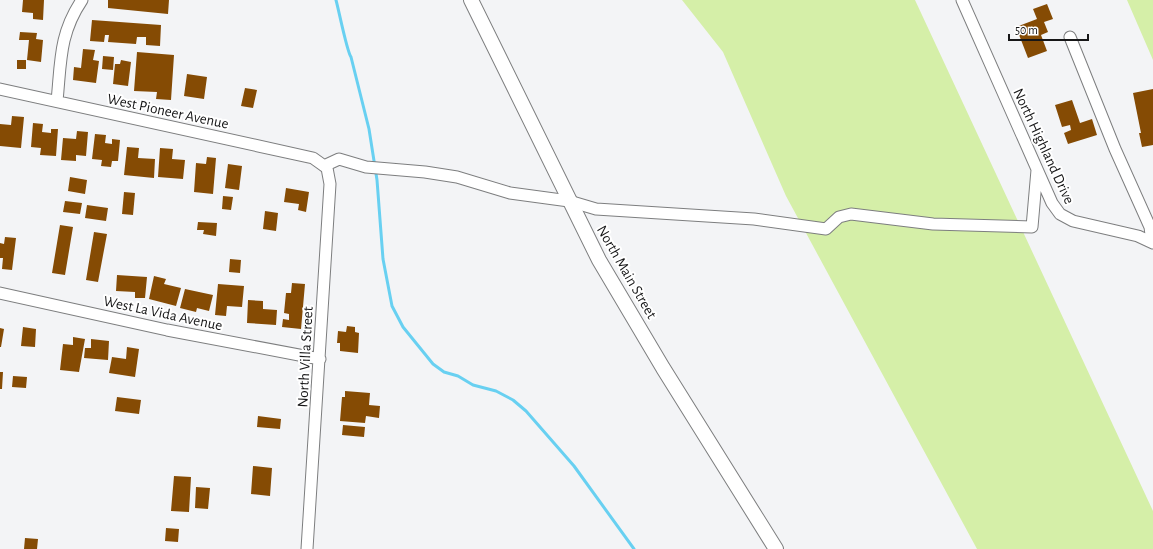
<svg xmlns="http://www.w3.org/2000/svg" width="1153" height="549" viewBox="0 0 1153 549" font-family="'Alegreya Sans',sans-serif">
<rect width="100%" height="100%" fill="#f3f4f6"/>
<path fill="#d5efa8" d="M 682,0 L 915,0 L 1153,511 L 1153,549 L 977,549 L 786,196 L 723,52 Z
M 1127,0 L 1153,0 L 1153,60 Z"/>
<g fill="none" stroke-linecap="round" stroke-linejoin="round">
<path stroke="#68d0f1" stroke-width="3" d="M 336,0 C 339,11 347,52 351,57 L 369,129 L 377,180 L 383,259 L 392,306 L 403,327 L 433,364 L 444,372 L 458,376 L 473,385 L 496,391 L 513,400 L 526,411 L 574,466 L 634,549"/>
</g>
<path fill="#854b04" d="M 23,0 L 44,0 L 43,20 L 33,19 L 33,13 L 22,12 Z
M 108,0 L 169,0 L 168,14 L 108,8 Z
M 1047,4 L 1053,19 L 1044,22 L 1048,32 L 1041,35 L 1047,51 L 1028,58 L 1016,27 L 1037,19 L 1033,9 Z
M 92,20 L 161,25 L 160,46 L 146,45 L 146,37 L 137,37 L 136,44 L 108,42 L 109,35 L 105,35 L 104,42 L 90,41 Z
M 20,32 L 37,33 L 36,39 L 43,40 L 41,62 L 27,60 L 29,40 L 19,40 Z
M 83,49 L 95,50 L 93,60 L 99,61 L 96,83 L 73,80 L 74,67 L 81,68 Z
M 137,52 L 174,55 L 171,100 L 156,99 L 157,92 L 134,91 Z
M 103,56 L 114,57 L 113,70 L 102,69 Z
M 17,60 L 26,60 L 26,69 L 17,69 Z
M 121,60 L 131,62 L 128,86 L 113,84 L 115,64 L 120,64 Z
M 187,74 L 207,77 L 204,99 L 184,96 Z
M 245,88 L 257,90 L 253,108 L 241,106 Z
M 1153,89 L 1153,145 L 1142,147 L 1139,133 L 1141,133 L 1133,93 Z
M 1072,100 L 1080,123 L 1092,119 L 1097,135 L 1068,144 L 1064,133 L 1071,130 L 1070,125 L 1062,127 L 1055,105 Z
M 12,116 L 24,117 L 21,148 L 0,146 L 0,124 L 11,125 Z
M 33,123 L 43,124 L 42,132 L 51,133 L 51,129 L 58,129 L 56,156 L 40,155 L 41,148 L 31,147 Z
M 77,131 L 88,132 L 86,156 L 76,155 L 76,161 L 61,160 L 63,138 L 76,139 Z
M 95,134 L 106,135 L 105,143 L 112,144 L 112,139 L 120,140 L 118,161 L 112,161 L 111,167 L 101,166 L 102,160 L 92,159 Z
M 127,147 L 139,148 L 138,158 L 155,159 L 154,178 L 124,175 Z
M 160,148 L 173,149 L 172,159 L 185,160 L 183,179 L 158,177 Z
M 207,157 L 216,158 L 213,194 L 194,192 L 196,163 L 206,164 Z
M 228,164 L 242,166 L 239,190 L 225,188 Z
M 70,177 L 87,180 L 85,194 L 68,191 Z
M 286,188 L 309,192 L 306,212 L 298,210 L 299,204 L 284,202 Z
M 124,192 L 135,193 L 133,215 L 122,214 Z
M 223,196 L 233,197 L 231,210 L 222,209 Z
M 65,201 L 82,203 L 80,214 L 63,212 Z
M 87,205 L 108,208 L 106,221 L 85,218 Z
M 265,211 L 278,213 L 276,231 L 263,229 Z
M 198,222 L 217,223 L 216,236 L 203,234 L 204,230 L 197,230 Z
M 60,225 L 73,227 L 65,275 L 52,273 Z
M 94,232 L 107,234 L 98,282 L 86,280 Z
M 5,237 L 16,238 L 12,270 L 2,269 L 3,258 L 0,258 L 0,243 L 4,244 Z
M 230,259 L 241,260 L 240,273 L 229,272 Z
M 117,275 L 147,277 L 145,298 L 135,298 L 135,292 L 116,291 Z
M 154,276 L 166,279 L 164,284 L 181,288 L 176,306 L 149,299 Z
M 292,283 L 305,284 L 301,329 L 282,327 L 283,319 L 289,320 L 289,314 L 284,313 L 286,293 L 291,293 Z
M 218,284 L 244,286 L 242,307 L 227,306 L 226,316 L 215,315 Z
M 185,289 L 213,295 L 209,311 L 197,308 L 196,312 L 180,308 Z
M 248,300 L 263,301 L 263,309 L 277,310 L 276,325 L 247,323 Z
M 347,326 L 355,327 L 355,332 L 359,333 L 358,353 L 340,351 L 340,343 L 337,343 L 338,331 L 346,332 Z
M 23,327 L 36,329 L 35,347 L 21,346 Z
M 0,328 L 4,329 L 1,347 L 0,347 Z
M 73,337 L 85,339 L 79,372 L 60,370 L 63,344 L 73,345 Z
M 91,339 L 109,341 L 108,360 L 84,358 L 85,348 L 91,348 Z
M 127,347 L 139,349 L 135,377 L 109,373 L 112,357 L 126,359 Z
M 0,372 L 3,372 L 2,389 L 0,389 Z
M 13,376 L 27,377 L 26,388 L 12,387 Z
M 345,391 L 370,393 L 369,405 L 380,406 L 379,418 L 366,416 L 365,423 L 340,421 L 342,397 L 345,397 Z
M 117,397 L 141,400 L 139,414 L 115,411 Z
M 258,416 L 281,419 L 280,429 L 257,427 Z
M 343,425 L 365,427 L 364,437 L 342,435 Z
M 253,466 L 272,468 L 270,496 L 251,494 Z
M 174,476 L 191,477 L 189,512 L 171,511 Z
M 196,487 L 210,488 L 208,509 L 195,508 Z
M 166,528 L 179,529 L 178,542 L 165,541 Z
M 25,538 L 38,539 L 37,549 L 24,549 Z"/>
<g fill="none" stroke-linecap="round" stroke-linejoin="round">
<defs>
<path id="minor" d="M 962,0 L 1052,203 L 1060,214 L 1073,221 L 1138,236 L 1153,243
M 1070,37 L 1115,149 L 1150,227 L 1152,242
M 0,89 L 313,158 L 327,168 L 330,184 L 307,549
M 57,101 C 61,62 59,34 82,0
M 324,166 L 339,159 L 366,167 L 425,172 L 457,177 L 510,193 L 569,201 L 596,209 L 754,219 L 826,229 L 839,217 L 851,214 L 933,224 L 1032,227 L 1037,170
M 0,293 L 167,330 L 320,359"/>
<path id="major" d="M 471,0 L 599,260 L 663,368 L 776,549"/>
</defs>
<use href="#minor" stroke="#7d7e7f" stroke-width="13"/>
<use href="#major" stroke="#7d7e7f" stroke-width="16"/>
<use href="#minor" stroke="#fff" stroke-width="11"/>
<use href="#major" stroke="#fff" stroke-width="14"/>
</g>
<g text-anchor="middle" stroke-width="4" stroke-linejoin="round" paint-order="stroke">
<g font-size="15" fill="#161617" stroke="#fff">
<text transform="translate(168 111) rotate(12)" y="5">West Pioneer Avenue</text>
<text transform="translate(1044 146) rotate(65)" y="5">North Highland Drive</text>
<text transform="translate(627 272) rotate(60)" y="5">North Main Street</text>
<text transform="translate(163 313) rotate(12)" y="5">West La Vida Avenue</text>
<text transform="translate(305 357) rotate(-87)" y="5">North Villa Street</text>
</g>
</g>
<path d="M1009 34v6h79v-6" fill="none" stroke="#161617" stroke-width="2"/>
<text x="1015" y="34" font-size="12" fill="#161617" stroke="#ffffff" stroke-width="3" paint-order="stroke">50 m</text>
</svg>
